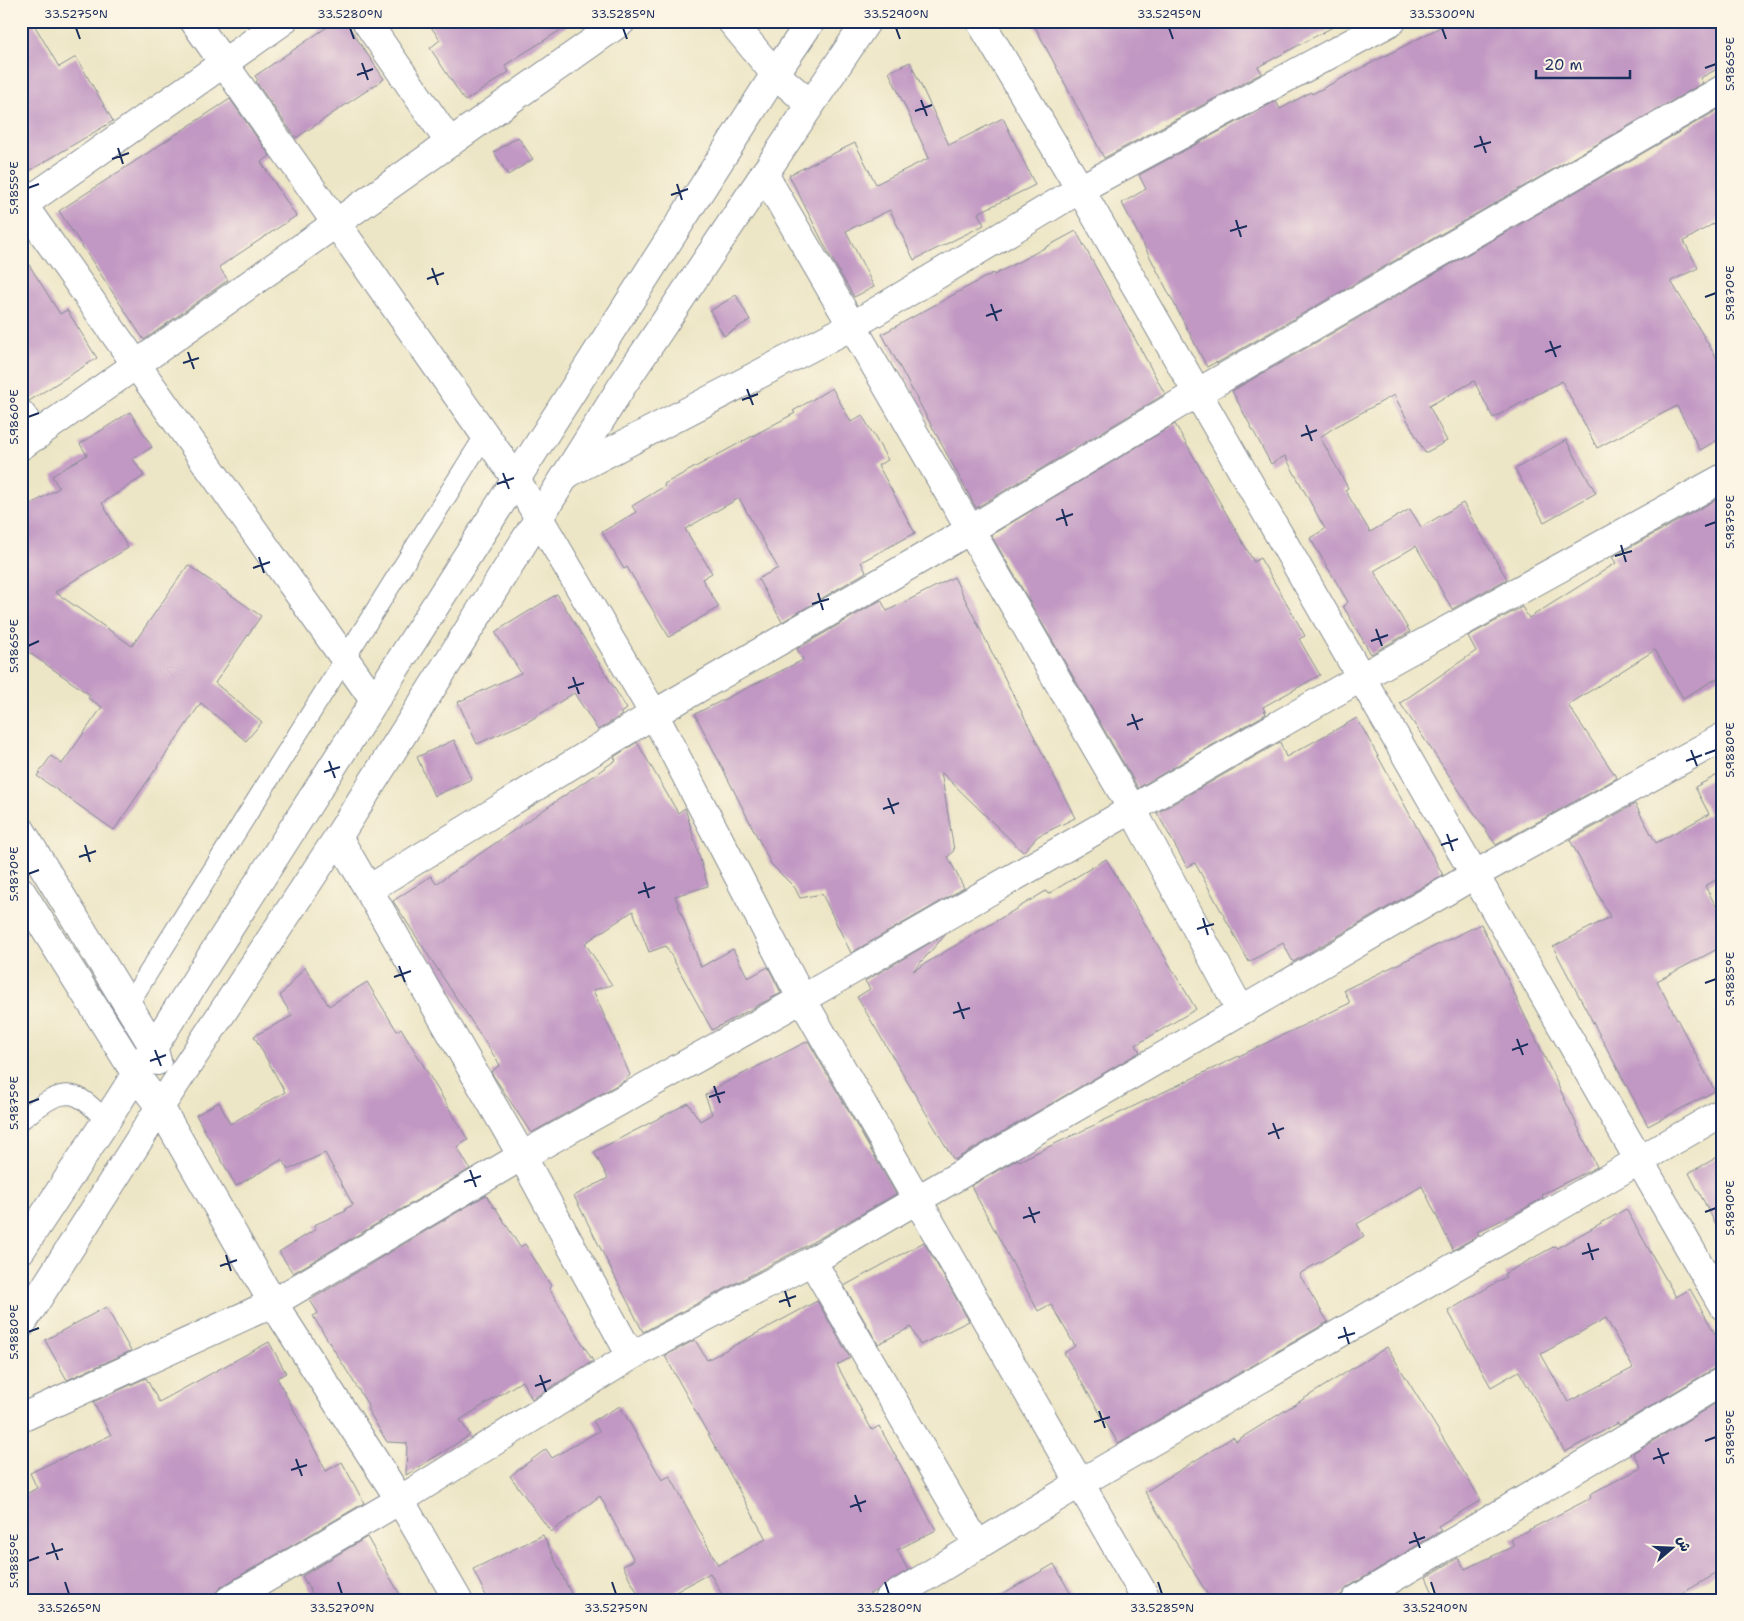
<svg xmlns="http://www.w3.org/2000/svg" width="1744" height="1621" viewBox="0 0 1744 1621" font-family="'Shantell Sans','Playpen Sans Arabic',sans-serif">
<rect width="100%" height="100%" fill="#fcf5e5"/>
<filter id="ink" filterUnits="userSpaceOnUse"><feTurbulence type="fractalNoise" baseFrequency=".02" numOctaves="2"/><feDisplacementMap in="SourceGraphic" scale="10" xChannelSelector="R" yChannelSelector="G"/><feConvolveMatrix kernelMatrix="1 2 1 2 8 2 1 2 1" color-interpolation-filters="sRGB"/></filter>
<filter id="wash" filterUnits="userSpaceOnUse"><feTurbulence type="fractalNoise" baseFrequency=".0096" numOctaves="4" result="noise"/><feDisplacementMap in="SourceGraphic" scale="20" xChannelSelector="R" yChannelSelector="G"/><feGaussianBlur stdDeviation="1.12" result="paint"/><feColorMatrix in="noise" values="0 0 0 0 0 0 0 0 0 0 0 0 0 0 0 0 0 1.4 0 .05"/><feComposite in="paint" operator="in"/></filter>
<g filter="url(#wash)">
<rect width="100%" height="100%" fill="#ede6c6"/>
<g id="blocks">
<path fill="#c197c3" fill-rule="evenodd" d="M 21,21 L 32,21 L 59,67 L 76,57 L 113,121 L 21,176 Z
M 336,21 L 345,21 L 384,79 L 296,138 L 256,82 L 258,80 L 255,76 Z
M 427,21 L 575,21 L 505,65 L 509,72 L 465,101 L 430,48 L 440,40 Z
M 1032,21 L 1344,21 L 1258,67 L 1262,73 L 1104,158 Z
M 1452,21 L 1723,21 L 1723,66 L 1700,78 L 1703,83 L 1217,363 L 1216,362 L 1207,367 L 1122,203 L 1146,189 L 1139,175 L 1276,101 L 1280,109 L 1311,92 L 1312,94 Z
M 910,62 L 949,145 L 1003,118 L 1035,185 L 978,213 L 984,225 L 914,260 L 890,210 L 846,231 L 874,287 L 854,297 L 829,254 L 789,175 L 855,143 L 876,184 L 929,158 L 889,72 Z
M 230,99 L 270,156 L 261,162 L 296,216 L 219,267 L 228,280 L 144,340 L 59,211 Z
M 1719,109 L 1723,115 L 1723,218 L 1684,241 L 1698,268 L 1671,281 L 1723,369 L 1723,437 L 1700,450 L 1677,406 L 1597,448 L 1562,381 L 1493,418 L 1474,381 L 1429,406 L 1447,441 L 1425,453 L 1394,395 L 1335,427 L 1320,437 L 1348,488 L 1345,490 L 1370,532 L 1410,509 L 1421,527 L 1463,503 L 1507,579 L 1452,609 L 1416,546 L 1374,571 L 1410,632 L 1371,654 L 1343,606 L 1348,602 L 1310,538 L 1325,529 L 1285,456 L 1271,464 L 1232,391 Z
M 518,137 L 533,159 L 508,175 L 494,152 Z
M 1076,231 L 1165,394 L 976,508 L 882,334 L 993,273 L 994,275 Z
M 21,252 L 60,314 L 67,310 L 97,358 L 29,401 L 21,399 Z
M 736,295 L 750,320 L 724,336 L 710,311 Z
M 832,388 L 851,422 L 862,415 L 888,460 L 878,465 L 915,533 L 861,562 L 866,572 L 782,622 L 758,579 L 778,568 L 739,498 L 685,529 L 712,573 L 702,579 L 719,607 L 669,637 L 627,567 L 624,569 L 602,532 L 636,512 L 632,506 L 665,486 L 664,484 L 795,413 L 793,411 Z
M 130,412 L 152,447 L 133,459 L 144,476 L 102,503 L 128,548 L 55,592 L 132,646 L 188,565 L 261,616 L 215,683 L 262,722 L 246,741 L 201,703 L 114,830 L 37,776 L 51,756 L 62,764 L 102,707 L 88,698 L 90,695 L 21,647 L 21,510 L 59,488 L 52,476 L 87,455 L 80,444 Z
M 1175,424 L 1254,562 L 1260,558 L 1289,607 L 1305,636 L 1299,639 L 1320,675 L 1263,707 L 1266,714 L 1138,788 L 991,535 Z
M 1566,440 L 1596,493 L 1544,522 L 1515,469 Z
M 1723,496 L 1723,675 L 1683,698 L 1655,650 L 1568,705 L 1617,778 L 1496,845 L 1400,703 L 1476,651 L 1468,636 L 1522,607 L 1529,618 L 1616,563 L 1612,557 Z
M 954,577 L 1075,818 L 1038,836 L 1023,852 L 941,772 L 954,850 L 948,857 L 964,888 L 851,953 L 822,894 L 800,898 L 795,888 L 771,864 L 695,714 L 803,660 L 797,649 L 881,600 L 887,611 Z
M 557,594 L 627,709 L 620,713 L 622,715 L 598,730 L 574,693 L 529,721 L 477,744 L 458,702 L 521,673 L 495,632 Z
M 1357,718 L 1443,875 L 1293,962 L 1283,943 L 1249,962 L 1195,863 L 1187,867 L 1157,813 L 1280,742 L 1286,757 Z
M 454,740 L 472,779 L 434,796 L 417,757 Z
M 637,742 L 678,813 L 685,808 L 708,886 L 675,896 L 701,967 L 733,949 L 748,978 L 768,967 L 781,993 L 712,1030 L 666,946 L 649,952 L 633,911 L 585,943 L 612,985 L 593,990 L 630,1075 L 624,1081 L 531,1133 L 491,1072 L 500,1065 L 393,901 L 431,876 L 436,884 L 616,760 L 614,757 Z
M 1723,772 L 1723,876 L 1705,886 L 1723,919 L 1723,946 L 1657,981 L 1715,1091 L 1648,1126 L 1553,947 L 1610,917 L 1570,840 L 1635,804 L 1656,843 L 1709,814 L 1695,787 Z
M 1106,859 L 1196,1009 L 1136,1045 L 1140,1052 L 954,1160 L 857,997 L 870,989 L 865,981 L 947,933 L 913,971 L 1046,891 L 1048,894 Z
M 1481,924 L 1597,1167 L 1542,1194 L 1543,1198 L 1518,1212 L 1477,1232 L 1479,1235 L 1453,1250 L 1422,1186 L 1357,1224 L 1364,1236 L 1299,1274 L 1328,1322 L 1118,1443 L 1064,1353 L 1075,1346 L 1051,1304 L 1038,1311 L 971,1186 L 1018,1159 L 1019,1161 L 1350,1003 L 1344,990 Z
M 305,967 L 329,1006 L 367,982 L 397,1031 L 401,1028 L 468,1140 L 457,1147 L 470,1169 L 293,1273 L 279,1252 L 316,1229 L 314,1225 L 346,1211 L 345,1209 L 353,1205 L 325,1153 L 288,1170 L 283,1159 L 236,1186 L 196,1115 L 219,1102 L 230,1124 L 285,1092 L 254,1036 L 292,1016 L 280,996 Z
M 808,1041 L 896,1194 L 804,1247 L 643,1332 L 574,1196 L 608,1178 L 594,1152 L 688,1103 L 700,1121 L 712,1114 L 705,1095 L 716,1090 L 715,1088 Z
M 1723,1154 L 1723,1238 L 1689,1173 Z
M 486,1195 L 494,1208 L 495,1207 L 520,1247 L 525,1244 L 551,1286 L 549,1288 L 593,1361 L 532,1399 L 522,1381 L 460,1420 L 470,1435 L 406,1475 L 407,1443 L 387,1442 L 368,1410 L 368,1405 L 313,1316 L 318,1313 L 310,1300 Z
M 1626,1209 L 1676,1297 L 1690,1289 L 1723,1348 L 1723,1365 L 1715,1368 L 1619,1425 L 1618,1423 L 1565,1452 L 1519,1371 L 1491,1387 L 1448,1311 L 1506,1277 L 1504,1274 L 1555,1246 L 1557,1248 ZM 1606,1318 L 1633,1368 L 1568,1402 L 1541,1354 Z
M 924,1242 L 969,1321 L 920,1345 L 911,1327 L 878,1344 L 844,1286 Z
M 817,1301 L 850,1358 L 837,1365 L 872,1430 L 879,1426 L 936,1530 L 897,1550 L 908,1570 L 877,1590 L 858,1600 L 725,1600 L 710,1573 L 661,1600 L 641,1600 L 623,1566 L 634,1560 L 600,1496 L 551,1532 L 510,1476 L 546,1449 L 552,1458 L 599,1431 L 593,1421 L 620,1406 L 662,1480 L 670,1476 L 718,1565 L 766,1539 L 665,1356 L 695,1340 L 707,1360 Z
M 106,1307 L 131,1351 L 67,1380 L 45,1340 Z
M 269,1342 L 286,1373 L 277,1378 L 326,1471 L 342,1462 L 364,1503 L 221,1587 L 215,1593 L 213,1600 L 21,1600 L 21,1497 L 37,1488 L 30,1473 L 111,1435 L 93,1402 L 146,1378 L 159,1402 Z
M 1387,1347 L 1481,1500 L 1438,1526 L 1441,1531 L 1348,1587 L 1342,1594 L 1333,1600 L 1211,1600 L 1145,1492 L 1233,1437 L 1236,1441 Z
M 1723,1399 L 1723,1570 L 1670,1600 L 1436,1600 L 1426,1577 L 1458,1558 L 1465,1569 L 1514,1546 L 1511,1539 L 1591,1498 L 1590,1494 L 1641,1468 L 1633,1453 Z
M 543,1535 L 574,1600 L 488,1600 L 473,1569 Z
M 367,1537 L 403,1600 L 316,1600 L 302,1576 Z
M 1054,1564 L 1074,1600 L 992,1600 Z"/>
</g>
</g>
<g filter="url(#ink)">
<use href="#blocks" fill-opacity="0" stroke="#848a92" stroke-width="1"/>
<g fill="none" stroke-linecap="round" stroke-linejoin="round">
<defs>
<path id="lane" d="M 128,1005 L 485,435
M 21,1120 C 37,1109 57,1088 78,1097 C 89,1102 98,1113 106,1121"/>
<path id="street" d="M 194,21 L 516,479 L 654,714 L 802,999 L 1147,1600
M 366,21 L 450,143
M 731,21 L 775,74 L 810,104
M 764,174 L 1132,809 L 1241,1011
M 21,202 L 374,700
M 23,205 L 283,21
M 21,414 L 37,436
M 21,446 L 622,21
M 567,474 L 852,326 L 1080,189 L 1392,21
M 338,837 L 522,1156 L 631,1356
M 369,889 L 654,714 L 970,530 L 1197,393 L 1723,89
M 812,1261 L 978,1546
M 21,1418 L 273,1303 L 522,1156 L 802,999 L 1360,678 L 1723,478
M 229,1600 L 400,1500 L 631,1356 L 812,1261 L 1474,875 L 1723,737
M 888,1600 L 1080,1483 L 1723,1112
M 1356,1600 L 1723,1381"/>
<path id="secondary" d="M 980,21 L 1080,189 L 1723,1306
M 21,830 L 153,1046 L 157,1061
M 21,891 L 141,1082 L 160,1107 L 273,1303 L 400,1500 L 458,1600
M 21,1250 L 106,1121 L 775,74 L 811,21
M 21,1325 L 160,1107 L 338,837 L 622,386 L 867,21"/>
</defs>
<use href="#lane" stroke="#848a92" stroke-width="21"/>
<use href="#street" stroke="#848a92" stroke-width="30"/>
<use href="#secondary" stroke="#848a92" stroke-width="30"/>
<use href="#lane" stroke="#fff" stroke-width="19"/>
<use href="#street" stroke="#fff" stroke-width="28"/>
<use href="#secondary" stroke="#fff" stroke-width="28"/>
</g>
</g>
<path fill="none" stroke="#1b2f5e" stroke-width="2" d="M 76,28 L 80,39M 350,28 L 354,39M 623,28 L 627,39M 896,28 L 900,39M 1169,28 L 1173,39M 1442,28 L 1446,39M 362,63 L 368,80M 1705,68 L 1716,64M 357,75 L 373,69M 921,100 L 927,116M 915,111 L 932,105M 1480,136 L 1486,153M 1474,147 L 1491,142M 118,148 L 123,164M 112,159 L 129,153M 677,184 L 682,200M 28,188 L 39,184M 671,195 L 688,189M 1236,220 L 1241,237M 1230,231 L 1247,226M 432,268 L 438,285M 427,279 L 444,273M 1705,297 L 1716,293M 991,304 L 997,321M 986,316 L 1002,310M 1550,341 L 1556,357M 188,352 L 194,369M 1545,352 L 1561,346M 183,363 L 199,358M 747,389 L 753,405M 742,400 L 758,394M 28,417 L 39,413M 1306,425 L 1312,441M 1301,436 L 1317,430M 503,473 L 509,489M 497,484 L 514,478M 1062,509 L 1067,526M 1056,520 L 1073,514M 1705,526 L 1716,522M 1621,545 L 1626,562M 1615,556 L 1632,551M 259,557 L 264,573M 253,568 L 270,562M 818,593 L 823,610M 812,604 L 829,599M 1376,629 L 1382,646M 1371,641 L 1388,635M 28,646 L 39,641M 573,677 L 579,694M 568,688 L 584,683M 1132,714 L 1138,730M 1127,725 L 1143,719M 1691,750 L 1697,766M 1705,754 L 1716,750M 329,761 L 335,778M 1686,761 L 1702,755M 324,772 L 340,767M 888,798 L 894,814M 883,809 L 899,803M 1447,834 L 1453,851M 85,845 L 90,862M 1441,845 L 1458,839M 79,857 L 96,851M 28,874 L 39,870M 644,882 L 649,898M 638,893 L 655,887M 1203,918 L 1208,935M 1197,929 L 1214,924M 399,966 L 405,982M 394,977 L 411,971M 1705,983 L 1716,979M 958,1002 L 964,1019M 953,1013 L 970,1008M 1517,1039 L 1523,1055M 155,1050 L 161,1066M 1512,1050 L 1528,1044M 150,1061 L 166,1055M 714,1086 L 720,1103M 709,1097 L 725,1092M 28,1103 L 39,1099M 1273,1123 L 1279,1139M 1268,1134 L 1284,1128M 470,1170 L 476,1187M 464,1182 L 481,1176M 1029,1207 L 1035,1223M 1705,1212 L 1716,1208M 1023,1218 L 1040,1212M 1588,1243 L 1593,1260M 1582,1254 L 1599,1249M 226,1255 L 231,1271M 220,1266 L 237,1260M 785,1291 L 790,1307M 779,1302 L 796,1296M 1344,1327 L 1349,1344M 28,1332 L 39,1328M 1338,1338 L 1355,1333M 540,1375 L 546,1392M 535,1386 L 551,1380M 1099,1411 L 1105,1428M 1094,1422 L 1110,1417M 1705,1441 L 1716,1437M 1658,1448 L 1664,1464M 296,1459 L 302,1476M 1653,1459 L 1669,1453M 291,1470 L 307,1465M 855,1495 L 861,1512M 850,1507 L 866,1501M 1414,1532 L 1420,1548M 52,1543 L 58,1560M 1409,1543 L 1425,1537M 46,1554 L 63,1549M 28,1561 L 39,1557M 65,1582 L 69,1594M 338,1582 L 342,1594M 612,1582 L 616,1594M 885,1582 L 889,1594M 1158,1582 L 1162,1594M 1431,1582 L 1435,1594"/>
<rect width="1744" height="1621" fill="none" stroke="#fcf5e5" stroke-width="55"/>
<g transform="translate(1672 1548) rotate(71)" stroke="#fcf5e5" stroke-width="4" paint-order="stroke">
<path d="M0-4L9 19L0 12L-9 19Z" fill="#1b2f5e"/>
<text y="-8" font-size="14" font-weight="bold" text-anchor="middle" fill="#1b2f5e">ش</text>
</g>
<path d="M1536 70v8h94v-8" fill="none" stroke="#1b2f5e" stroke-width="2.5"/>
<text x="1544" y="70" font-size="15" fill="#1b2f5e" stroke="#fcf5e5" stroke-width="4" paint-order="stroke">20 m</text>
<rect x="28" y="28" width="1688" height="1566" fill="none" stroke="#1b2f5e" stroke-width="2"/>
<g font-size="12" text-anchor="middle" fill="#1b2f5e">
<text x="76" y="18">33.5275°N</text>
<text x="350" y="18">33.5280°N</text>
<text x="623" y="18">33.5285°N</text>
<text x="896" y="18">33.5290°N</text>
<text x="1169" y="18">33.5295°N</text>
<text x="1442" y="18">33.5300°N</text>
<text transform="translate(1730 64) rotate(-90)" y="4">5.9865°E</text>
<text transform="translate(14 188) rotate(-90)" y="4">5.9855°E</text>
<text transform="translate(1730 293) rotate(-90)" y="4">5.9870°E</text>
<text transform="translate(14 417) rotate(-90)" y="4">5.9860°E</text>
<text transform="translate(1730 522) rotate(-90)" y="4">5.9875°E</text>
<text transform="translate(14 646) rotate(-90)" y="4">5.9865°E</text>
<text transform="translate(1730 750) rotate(-90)" y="4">5.9880°E</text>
<text transform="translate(14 874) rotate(-90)" y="4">5.9870°E</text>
<text transform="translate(1730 979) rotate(-90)" y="4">5.9885°E</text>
<text transform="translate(14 1103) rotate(-90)" y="4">5.9875°E</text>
<text transform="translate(1730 1208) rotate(-90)" y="4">5.9890°E</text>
<text transform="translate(14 1332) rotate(-90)" y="4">5.9880°E</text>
<text transform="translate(1730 1437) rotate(-90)" y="4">5.9895°E</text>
<text transform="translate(14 1561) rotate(-90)" y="4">5.9885°E</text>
<text x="69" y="1612">33.5265°N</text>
<text x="342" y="1612">33.5270°N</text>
<text x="616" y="1612">33.5275°N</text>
<text x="889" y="1612">33.5280°N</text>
<text x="1162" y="1612">33.5285°N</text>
<text x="1435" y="1612">33.5290°N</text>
</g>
</svg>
